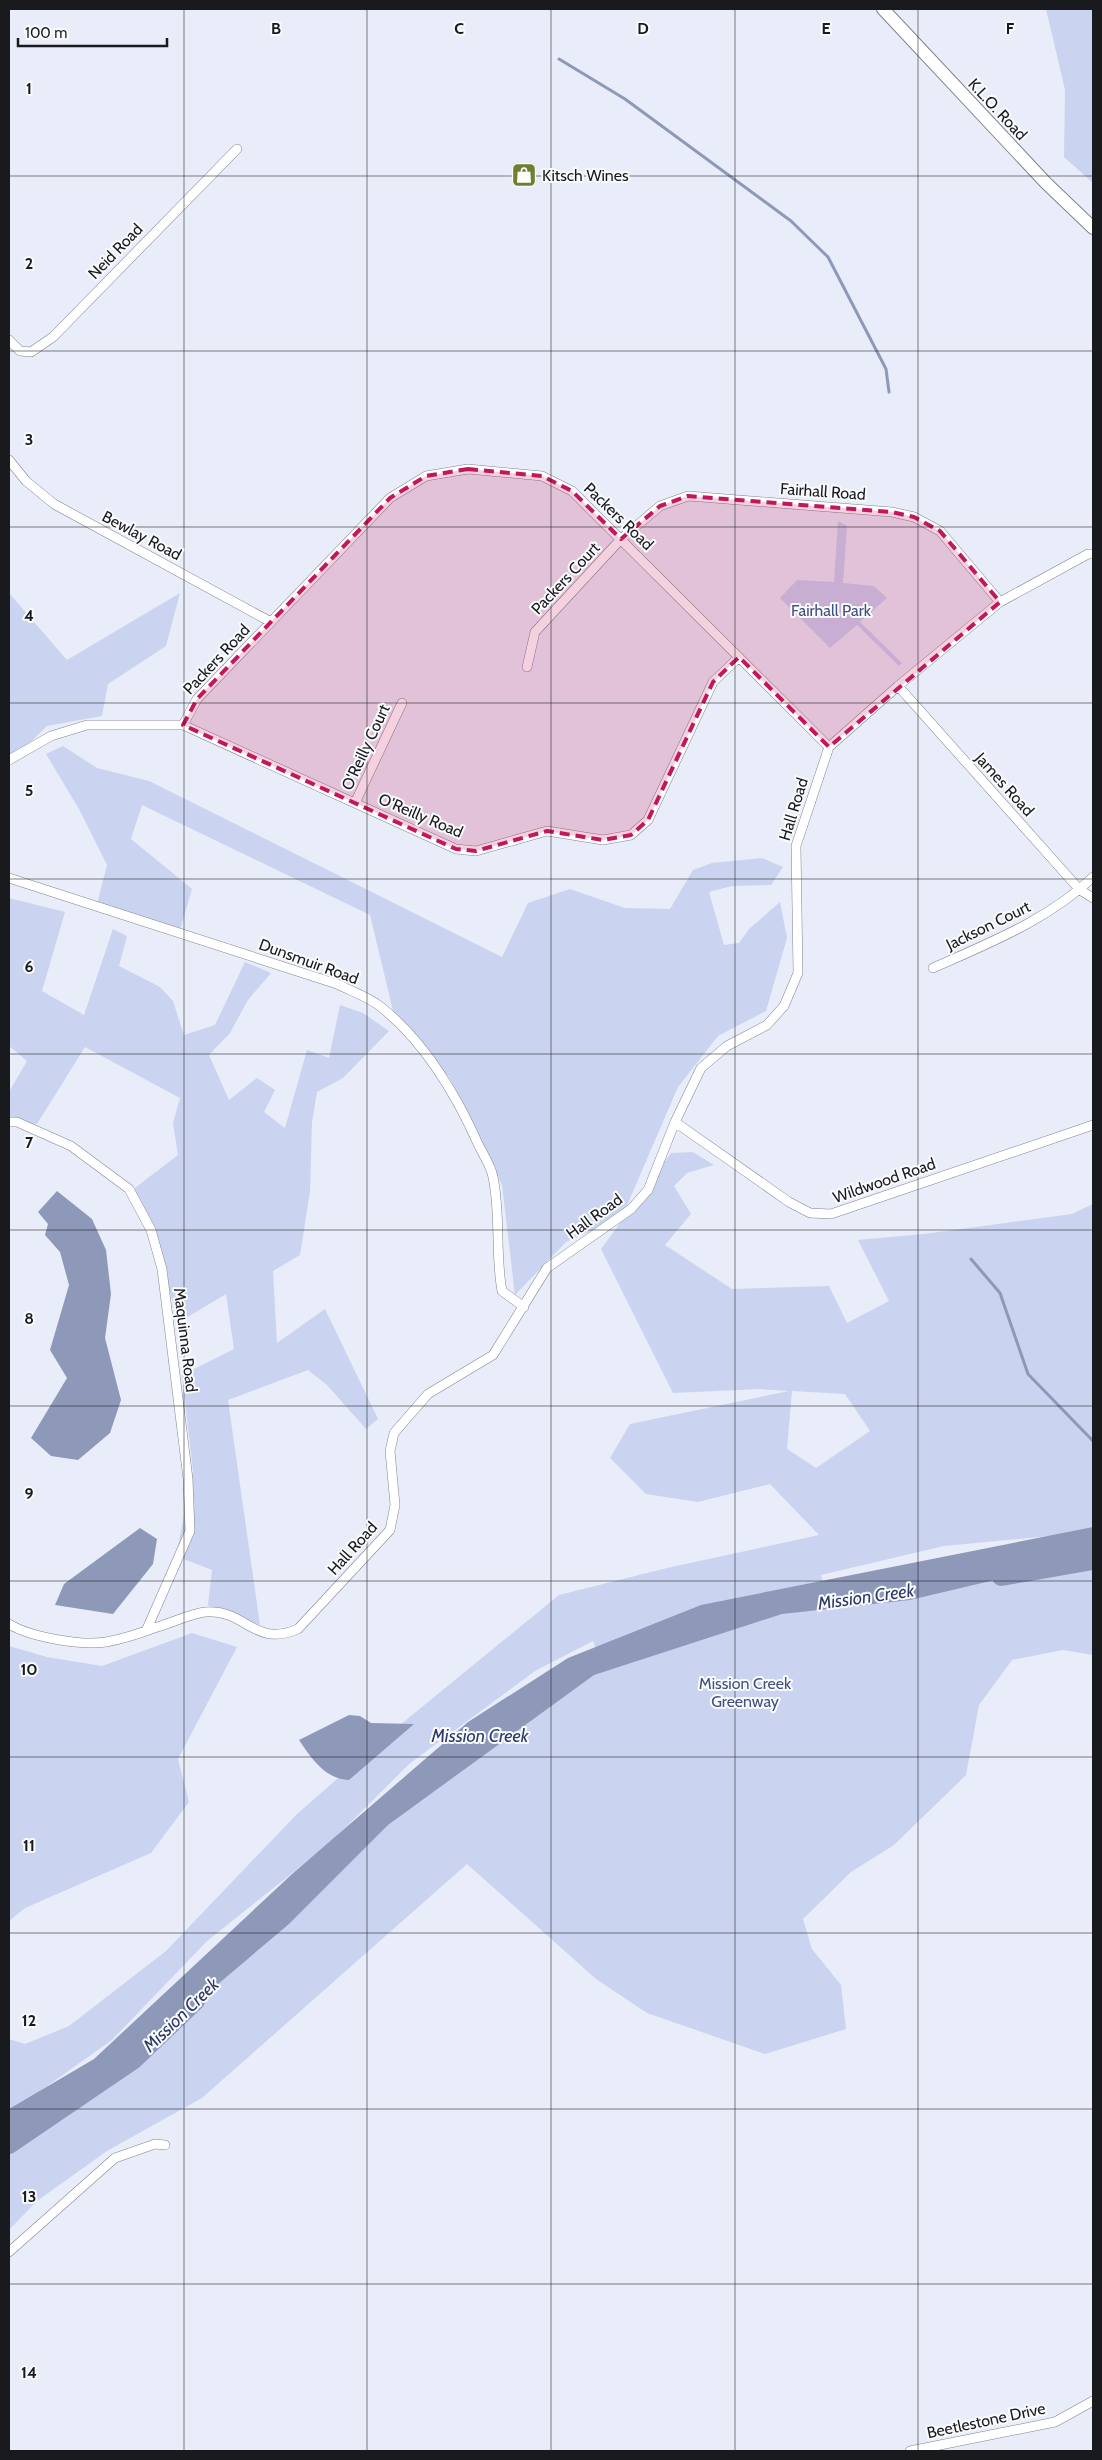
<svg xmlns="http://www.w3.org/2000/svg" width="1102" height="2460" viewBox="0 0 1102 2460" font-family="Cabin,sans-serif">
<rect width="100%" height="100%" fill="#e9edf9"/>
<path fill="#cad4f0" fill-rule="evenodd" d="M 1046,9 L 1093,9 L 1093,183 L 1064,157 L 1065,90 Z
M 838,521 L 847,526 L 843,583 L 874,586 L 887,598 L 860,622 L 902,663 L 899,666 L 857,625 L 830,648 L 780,598 L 797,580 L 834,582 Z
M 9,593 L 67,660 L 180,593 L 166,646 L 108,684 L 102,716 L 47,726 L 16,756 L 9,758 Z
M 63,746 L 97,768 L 149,781 L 502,957 L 528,903 L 570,889 L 625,908 L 670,909 L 693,870 L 712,863 L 762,858 L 783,867 L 771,885 L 732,886 L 709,892 L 724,945 L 739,943 L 749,929 L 780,902 L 787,938 L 766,1011 L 718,1036 L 678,1087 L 622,1217 L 566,1242 L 515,1295 L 502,1185 L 450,1078 L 395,1019 L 370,915 L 142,805 L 131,839 L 192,889 L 180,930 L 97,904 L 107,865 L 79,809 L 46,754 Z
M 9,898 L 65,912 L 42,991 L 84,1015 L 113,929 L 127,936 L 119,966 L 160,987 L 173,1001 L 184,1035 L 215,1025 L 245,962 L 271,973 L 248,1000 L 230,1033 L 209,1055 L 229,1100 L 257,1078 L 275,1090 L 264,1112 L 285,1128 L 307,1050 L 329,1058 L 340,1005 L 363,1013 L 389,1031 L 343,1078 L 317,1092 L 312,1122 L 310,1192 L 300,1255 L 273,1271 L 277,1343 L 325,1309 L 378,1419 L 366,1429 L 327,1385 L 308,1370 L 228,1400 L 260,1625 L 208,1605 L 212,1570 L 176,1556 L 193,1471 L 182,1375 L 234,1349 L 226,1294 L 179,1322 L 153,1238 L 131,1191 L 178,1155 L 173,1123 L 180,1098 L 85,1047 L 37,1124 L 9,1124 L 9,1092 L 27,1061 L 9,1046 Z
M 693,1152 L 714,1165 L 687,1173 L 674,1186 L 691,1214 L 665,1245 L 732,1289 L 829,1286 L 847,1323 L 889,1301 L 858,1240 L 924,1234 L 1072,1214 L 1093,1204 L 1093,1532 L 944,1546 L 821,1575 L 823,1584 L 1093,1539 L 1093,1655 L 1063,1650 L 1012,1660 L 979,1705 L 966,1775 L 894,1845 L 851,1872 L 803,1919 L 812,1949 L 841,1985 L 846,2029 L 765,2054 L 647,2013 L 596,1979 L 467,1864 L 202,2098 L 107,2151 L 37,2201 L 9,2230 L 9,2117 L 101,2055 L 597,1651 L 593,1641 L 535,1671 L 409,1764 L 330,1843 L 207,1941 L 112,2040 L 19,2106 L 9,2111 L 9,2039 L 25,2044 L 69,2026 L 166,1951 L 296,1815 L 379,1742 L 559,1595 L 667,1568 L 819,1535 L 770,1484 L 698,1502 L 646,1494 L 610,1458 L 630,1424 L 789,1391 L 759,1389 L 673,1393 L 601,1249 L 671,1153 ZM 792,1391 L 845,1394 L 870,1431 L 816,1468 L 787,1449 Z
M 192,1633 L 237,1647 L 178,1759 L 189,1802 L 151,1853 L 25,1908 L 9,1921 L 9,1646 L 47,1657 L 102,1666 Z"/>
<path fill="#8e99ba" d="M 57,1191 L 92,1219 L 106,1250 L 111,1294 L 105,1338 L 121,1400 L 110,1433 L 78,1460 L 51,1456 L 31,1438 L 67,1378 L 50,1350 L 69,1285 L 60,1252 L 45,1235 L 48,1224 L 38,1212 Z
M 1093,1527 L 1093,1557 L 910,1600 L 782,1614 L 594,1675 L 388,1825 L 289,1924 L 153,2039 L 9,2141 L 9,2109 L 94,2059 L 291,1875 L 468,1722 L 568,1658 L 701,1605 Z
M 140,1528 L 157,1539 L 153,1564 L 113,1614 L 55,1605 L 64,1584 Z
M 349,1715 L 360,1716 L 371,1723 L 414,1724 L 349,1780 C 325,1779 312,1759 299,1740 Z"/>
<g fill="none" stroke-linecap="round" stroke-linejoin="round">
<path stroke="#8e99ba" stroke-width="3" d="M 559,59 L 625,99 L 791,221 L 828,257 L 886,369 L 889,392
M 971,1259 L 1000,1293 L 1028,1374 L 1093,1441"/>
<path stroke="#8e99ba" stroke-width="18" d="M 1001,1577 L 1093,1561
M 9,2145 L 134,2060 L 196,2001"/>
<defs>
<path id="street" d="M 9,340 L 20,351 L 31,352 L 53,337 L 237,149
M 9,460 L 26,481 L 54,504 L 271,622
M 527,667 L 535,632 L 621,539 L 660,506 L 688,496 L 892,512 L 914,517 L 940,531 L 1000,602
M 898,686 L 1080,890 L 1093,898
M 183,725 L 197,699 L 390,498 L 426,476 L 468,469 L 542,476 L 572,491 L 829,747
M 9,760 L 51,736 L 87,725 L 183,725 L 456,849 L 476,851 L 547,831 L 603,840 L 631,835 L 648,820 L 713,682 L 739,657
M 355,803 L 402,703
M 9,878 L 337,984 C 351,991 369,997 381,1007 C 426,1043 456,1094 479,1146 C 484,1156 491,1166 493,1177 C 501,1215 495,1253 502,1291 L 524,1307
M 933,968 C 989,943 1048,920 1093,877
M 9,1122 L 17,1122 L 71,1146 L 129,1189 L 151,1230 L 162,1269 L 188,1479 L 190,1531 L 146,1631
M 675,1122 L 789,1202 L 810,1213 L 831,1214 L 1093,1125
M 9,1624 C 30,1637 81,1646 106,1642 C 123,1639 141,1633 157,1627 C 172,1623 189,1614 205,1612 C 247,1609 253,1648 298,1629 L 390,1530 L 395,1505 L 390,1451 L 394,1433 L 428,1394 L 493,1355 L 547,1268 L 631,1209 L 648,1190 L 675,1122 L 701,1068 L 727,1046 L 767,1025 L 784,1006 L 798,973 L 796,846 L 829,747 L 898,686 L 1000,602 L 1088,554 L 1093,554
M 9,2252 L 115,2158 L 155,2144 L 165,2145
M 910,2451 L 1055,2422 L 1093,2401"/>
<path id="secondary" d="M 883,9 L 1046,183 L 1093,228"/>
</defs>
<use href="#street" stroke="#80848f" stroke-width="10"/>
<use href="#secondary" stroke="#80848f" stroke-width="14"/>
<use href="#street" stroke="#fff" stroke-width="9"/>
<use href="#secondary" stroke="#fff" stroke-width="12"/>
</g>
<path fill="#c2185b" fill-opacity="0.2" stroke="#c2185b" stroke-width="4" stroke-dasharray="10 6" stroke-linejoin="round" d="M 468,469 L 542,476 L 572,491 L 621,539 L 660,506 L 688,496 L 892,512 L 914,517 L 940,531 L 1000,602 L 829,747 L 739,657 L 713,682 L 648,820 L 631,835 L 603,840 L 547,831 L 476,851 L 456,849 L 183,725 L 197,699 L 390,498 L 426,476 Z"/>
<path fill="none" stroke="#191a1e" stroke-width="1" stroke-opacity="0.55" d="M 184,9 L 184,2451M 367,9 L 367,2451M 551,9 L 551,2451M 735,9 L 735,2451M 918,9 L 918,2451M 9,176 L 1093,176M 9,351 L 1093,351M 9,527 L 1093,527M 9,703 L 1093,703M 9,879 L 1093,879M 9,1054 L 1093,1054M 9,1230 L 1093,1230M 9,1406 L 1093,1406M 9,1581 L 1093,1581M 9,1757 L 1093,1757M 9,1933 L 1093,1933M 9,2109 L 1093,2109M 9,2284 L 1093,2284"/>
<defs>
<symbol id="shop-square" viewBox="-11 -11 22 22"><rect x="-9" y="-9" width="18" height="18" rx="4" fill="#6e7f2f" stroke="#fafbfd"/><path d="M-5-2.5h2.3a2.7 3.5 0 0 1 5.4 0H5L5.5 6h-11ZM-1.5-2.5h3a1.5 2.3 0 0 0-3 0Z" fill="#fff"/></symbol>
</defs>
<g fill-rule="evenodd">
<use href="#shop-square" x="510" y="161" width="28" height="28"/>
</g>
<g text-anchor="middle" stroke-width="4" stroke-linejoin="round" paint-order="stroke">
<g font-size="16" fill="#191a1e" stroke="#fafbfd">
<text transform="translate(998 109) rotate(47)" y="6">K.L.O. Road</text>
<text transform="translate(115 251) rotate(-46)" y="6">Neid Road</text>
<text transform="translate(823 491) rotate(4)" y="6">Fairhall Road</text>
<text transform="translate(619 516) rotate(44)" y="6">Packers Road</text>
<text transform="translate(142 535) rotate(28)" y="6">Bewlay Road</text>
<text transform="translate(565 578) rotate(-47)" y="6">Packers Court</text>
<text transform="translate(216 659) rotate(-47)" y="6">Packers Road</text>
<text transform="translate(365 747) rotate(-65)" y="6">O'Reilly Court</text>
<text transform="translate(1005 784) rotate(48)" y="6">James Road</text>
<text transform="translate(793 809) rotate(-73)" y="6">Hall Road</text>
<text transform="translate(421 815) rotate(23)" y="6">O'Reilly Road</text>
<text transform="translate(988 925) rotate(-26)" y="6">Jackson Court</text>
<text transform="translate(309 961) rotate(20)" y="6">Dunsmuir Road</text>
<text transform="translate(884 1180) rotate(-19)" y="6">Wildwood Road</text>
<text transform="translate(594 1216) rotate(-36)" y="6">Hall Road</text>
<text transform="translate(186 1340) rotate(83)" y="6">Maquinna Road</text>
<text transform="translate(352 1548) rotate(-48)" y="6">Hall Road</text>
<text transform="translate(986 2420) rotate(-12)" y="6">Beetlestone Drive</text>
</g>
<g font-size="16" fill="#191a1e" stroke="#fafbfd" text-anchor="start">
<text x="542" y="181">Kitsch Wines</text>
</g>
<g font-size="16" fill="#435181" stroke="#fafbfd">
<text x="831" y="616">Fairhall Park</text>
<text x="745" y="1689">Mission Creek<tspan x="745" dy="18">Greenway</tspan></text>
</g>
<g font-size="18" font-style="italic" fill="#2d3a67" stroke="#fafbfd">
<text transform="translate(866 1597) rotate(-8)" y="6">Mission Creek</text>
<text x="480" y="1742">Mission Creek</text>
<text transform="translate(181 2015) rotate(-44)" y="6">Mission Creek</text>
</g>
</g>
<g font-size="16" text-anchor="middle" font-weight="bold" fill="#191a1e" stroke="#fafbfd" stroke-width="4" stroke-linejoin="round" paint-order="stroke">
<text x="276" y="34">B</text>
<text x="459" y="34">C</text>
<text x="643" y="34">D</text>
<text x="826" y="34">E</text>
<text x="1010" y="34">F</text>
<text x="29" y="94">1</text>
<text x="29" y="269">2</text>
<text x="29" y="445">3</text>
<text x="29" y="621">4</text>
<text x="29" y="796">5</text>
<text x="29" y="972">6</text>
<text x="29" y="1148">7</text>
<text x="29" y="1324">8</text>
<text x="29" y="1499">9</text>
<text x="29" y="1675">10</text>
<text x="29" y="1851">11</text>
<text x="29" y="2026">12</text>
<text x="29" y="2202">13</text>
<text x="29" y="2378">14</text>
</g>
<rect width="1102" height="2460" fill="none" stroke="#191a1e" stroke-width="20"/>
<path d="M18 38v8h149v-8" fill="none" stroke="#191a1e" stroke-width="2.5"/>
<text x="25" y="38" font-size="15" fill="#191a1e" stroke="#fafbfd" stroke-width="4" paint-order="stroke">100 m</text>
</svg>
